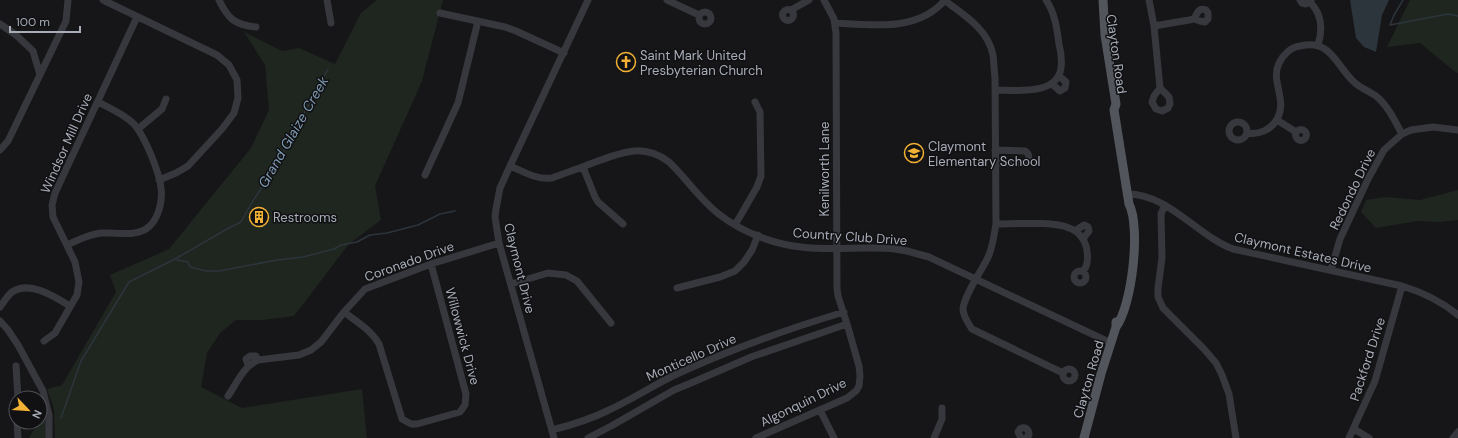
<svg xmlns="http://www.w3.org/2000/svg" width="1458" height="438" viewBox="0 0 1458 438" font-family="'DM Sans',sans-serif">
<rect width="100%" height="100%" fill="#161618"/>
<path fill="#1e261f" d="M 377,0 L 443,0 L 422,81 L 375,186 L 381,220 L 349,244 L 294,316 L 263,320 L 236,320 L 220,333 L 207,353 L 201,387 L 242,408 L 362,389 L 367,438 L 55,438 L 54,409 L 47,389 L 62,385 L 116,292 L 110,275 L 169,249 L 251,148 L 269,110 L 265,65 L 244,32 L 282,51 L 299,48 L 335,64 L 361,13 Z
M 1410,0 L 1458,0 L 1458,73 L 1454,71 L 1420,43 L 1387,47 Z
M 1458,190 L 1458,220 L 1440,222 L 1418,221 L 1376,228 L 1361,212 L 1366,200 L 1385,197 L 1420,200 Z
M 46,409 L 46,438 L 29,438 L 38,422 L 40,422 L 40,419 Z"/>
<path fill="#2c353c" d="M 1350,0 L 1389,0 L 1382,15 L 1376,52 L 1364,47 L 1356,38 Z"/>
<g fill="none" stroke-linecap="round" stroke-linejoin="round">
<path stroke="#2c353c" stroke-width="1.5" d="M 1403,0 L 1394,15 L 1390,25 L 1448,14 L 1458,16
M 177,260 L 188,262 L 190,267 L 206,271 L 219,271 L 277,260 L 303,257 L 334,249 L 341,245 L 357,242 L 370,235 L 387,233 L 418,225 L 440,214 L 455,211
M 61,418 L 81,361 L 129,282 L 175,259 L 227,229 L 241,222 L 251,204 L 275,167 L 328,69"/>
<path stroke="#37383d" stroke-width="7" d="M 103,0 L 217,55 L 229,65 L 237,80 L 238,98 L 234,113 L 222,129 L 188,166 L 176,173 L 159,180
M 219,0 C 228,19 235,25 256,27
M 327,0 L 331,23
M 667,0 L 699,15
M 944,0 C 964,15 988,29 993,55 C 994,63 994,70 995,78 L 996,224 C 994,235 993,245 989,255 C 983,269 964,295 963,309 C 963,316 968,323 972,329 L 1063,373
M 1149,0 L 1154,26 L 1160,88 L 1169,97 L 1170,104 L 1168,108 L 1162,111 L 1156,109 L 1152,102 L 1154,96 L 1160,88
M 1300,0 L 1302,3 L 1306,4 L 1311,0
M 1310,2 C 1322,14 1323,29 1318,45
M782.5 15a5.5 5.5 0 1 1 11 0a5.5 5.5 0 1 1-11 0Z
M 791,10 L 809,0
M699 18a6 6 0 1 1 12 0a6 6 0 1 1-12 0Z
M 440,13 L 505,27 L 516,31 L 564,53
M 835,23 C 872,25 918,32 945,0
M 0,24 L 16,35 L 33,51 L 40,75
M 1154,26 L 1189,20 L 1194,19 C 1197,13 1199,7 1206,10 L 1208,13 L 1208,19 L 1205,22 L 1200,21 L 1194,19
M 1052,84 L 1060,91 L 1065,88 L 1066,82 L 1059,76
M 995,90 C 1016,90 1057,96 1061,68 C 1062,60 1061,52 1059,44 C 1057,29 1055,13 1046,0
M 1277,120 L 1296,132
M1229 131a9 9 0 1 1 18 0a9 9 0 1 1-18 0Z
M 138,129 L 162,109 L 166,99
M1295.5 135a5.5 5.5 0 1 1 11 0a5.5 5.5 0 1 1-11 0Z
M 1247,133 C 1259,135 1271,130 1277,119 C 1288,99 1270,82 1279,63 C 1283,55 1291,47 1300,46 C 1331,39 1335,64 1354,82 C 1360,88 1369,91 1376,96 C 1388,106 1395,121 1402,134
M 0,150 L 8,141 L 66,21 L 68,0
M 995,163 L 1025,163 C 1030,160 1030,154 1025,151 L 995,150
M 510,166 C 524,172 537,180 552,178 C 565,173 578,169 590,164 C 618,154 642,141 669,162 C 687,179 700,200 720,215 C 742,232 773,244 801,247 C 832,251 864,246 895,249 L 907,251 L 929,257 L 1111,343
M 583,167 L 595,197 L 598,202 L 623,224
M 425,175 L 458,103 L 478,21
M 1127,194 C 1169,194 1196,235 1233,249 L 1402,286 C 1422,292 1441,301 1458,315
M 1165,205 L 1161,214 L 1162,258 L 1158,288 L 1158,297 L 1163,308 L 1204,349 L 1216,363 L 1222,375 L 1229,394 L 1236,438
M 996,224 C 1014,224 1054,221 1069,228 C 1079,231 1086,241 1087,251 C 1088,258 1088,266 1083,271
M 735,225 L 757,187 L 761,176 L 760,112 L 755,102
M 1075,231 L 1084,225 L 1088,227 L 1089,231 L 1083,239
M 67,245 C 78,240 89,234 101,233 C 115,232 133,237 146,229 C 158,221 163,202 161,188 C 159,171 145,137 134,124 C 124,114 110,108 98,102
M 1331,270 L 1340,239 L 1368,179 L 1384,150 L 1402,134 L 1411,130 L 1433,127 L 1458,130
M1074 277a6 6 0 1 1 12 0a6 6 0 1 1-12 0Z
M 511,284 L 548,273 L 566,275 L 577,281 L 611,323
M 677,288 L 720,277 L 735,271 L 744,262 L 752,250 L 758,235
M 0,307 C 4,302 7,296 12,292 C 30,280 55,297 70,306
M 344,312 C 356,321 371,330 379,344 L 402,419 L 411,424 L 417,424 L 460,412 L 465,405 L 466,394 L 431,264
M 0,321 L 8,330 L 18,345 L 43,391 L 49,415 L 49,438
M 44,341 L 55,333 L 77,295 L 79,282 L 75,262 L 53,217 L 52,205 L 55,193 L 137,17
M 248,365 L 246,359 L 250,356 L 256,356 L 258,360
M 16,366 L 18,398
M1063 375a6 6 0 1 1 12 0a6 6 0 1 1-12 0Z
M 228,396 C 237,383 243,367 258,360 L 299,355 L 311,350 L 321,342 L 344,312 L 365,289 L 431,264 L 499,243
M 820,410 L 834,438
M 17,422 L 18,438
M 1354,429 L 1369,438
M 552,430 C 572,425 591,419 609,410 C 633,399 655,384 679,373 C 732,349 787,329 844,312
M 554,438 L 499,243 L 495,217 L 496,209 L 500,188 L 510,166 L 588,0
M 588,438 L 613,425 L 674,390 L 691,383 L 751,357 L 847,324
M 756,438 L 847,398 L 856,391 L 859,386 L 860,376 L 859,366 L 847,324 L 838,296 L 837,288 L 836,33 L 834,19 L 824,0
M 934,438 L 942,419 L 942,408
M 1021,438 L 1018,432 C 1021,425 1029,427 1029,435 L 1026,438
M 1349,438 L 1375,381 L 1402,286
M 1453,438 L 1458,432"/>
<path stroke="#53555c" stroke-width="9" d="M 1103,0 L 1105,35 L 1116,104 L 1114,110 L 1129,204 C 1141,227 1132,306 1116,327
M 1084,438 L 1101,374 L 1116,327 L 1116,322"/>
</g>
<defs>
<symbol id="church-ring" viewBox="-11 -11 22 22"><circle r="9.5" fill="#111113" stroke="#f2b134" stroke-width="1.5"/><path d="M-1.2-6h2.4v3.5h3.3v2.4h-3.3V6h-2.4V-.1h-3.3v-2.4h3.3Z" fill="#f2b134"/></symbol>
<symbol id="school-ring" viewBox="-11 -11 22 22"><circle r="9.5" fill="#111113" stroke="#f2b134" stroke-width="1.5"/><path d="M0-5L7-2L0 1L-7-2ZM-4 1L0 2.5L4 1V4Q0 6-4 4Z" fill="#f2b134"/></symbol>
<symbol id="building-ring" viewBox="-11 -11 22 22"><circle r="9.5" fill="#111113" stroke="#f2b134" stroke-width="1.5"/><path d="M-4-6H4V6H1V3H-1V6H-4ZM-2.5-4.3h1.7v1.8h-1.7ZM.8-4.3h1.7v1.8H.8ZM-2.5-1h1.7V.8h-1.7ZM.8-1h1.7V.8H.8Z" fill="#f2b134"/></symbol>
</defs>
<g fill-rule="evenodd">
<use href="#church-ring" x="615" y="51" width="22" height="22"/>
<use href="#school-ring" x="903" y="142" width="22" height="22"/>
<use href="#building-ring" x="248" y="206" width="22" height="22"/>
</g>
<g text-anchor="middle" stroke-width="3" stroke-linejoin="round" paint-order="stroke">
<g font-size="13" fill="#a8adb8" stroke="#111113">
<text transform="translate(1117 54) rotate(82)" y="5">Clayton Road</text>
<text transform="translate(66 143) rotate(-66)" y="5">Windsor Mill Drive</text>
<text transform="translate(824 169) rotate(-90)" y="5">Kenilworth Lane</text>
<text transform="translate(1352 189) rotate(-64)" y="5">Redondo Drive</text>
<text transform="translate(850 236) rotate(4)" y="5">Country Club Drive</text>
<text transform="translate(1303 252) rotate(13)" y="5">Claymont Estates Drive</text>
<text transform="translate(409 261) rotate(-20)" y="5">Coronado Drive</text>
<text transform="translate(520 268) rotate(76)" y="5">Claymont Drive</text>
<text transform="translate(463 336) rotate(75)" y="5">Willowwick Drive</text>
<text transform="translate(691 357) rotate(-24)" y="5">Monticello Drive</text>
<text transform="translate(1367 359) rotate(-72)" y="5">Packford Drive</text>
<text transform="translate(1088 379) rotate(-74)" y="5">Clayton Road</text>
<text transform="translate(803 402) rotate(-26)" y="5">Algonquin Drive</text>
</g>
<g font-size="13" fill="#a8adb8" stroke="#111113" text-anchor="start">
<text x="640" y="60">Saint Mark United<tspan x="640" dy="15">Presbyterian Church</tspan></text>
<text x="928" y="151">Claymont<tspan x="928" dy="15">Elementary School</tspan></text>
<text x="273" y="222">Restrooms</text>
</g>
<g font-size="14" font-style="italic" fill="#7f9bb3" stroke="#111113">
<text transform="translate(293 132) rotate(-60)" y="5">Grand Glaize Creek</text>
</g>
</g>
<g transform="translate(28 410) rotate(115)"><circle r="19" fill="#111113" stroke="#4d4f55"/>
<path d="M0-3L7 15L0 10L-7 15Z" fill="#f2b134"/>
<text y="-6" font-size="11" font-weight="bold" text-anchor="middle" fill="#a8adb8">N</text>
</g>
<path d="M10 26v6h70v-6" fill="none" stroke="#a8adb8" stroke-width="2"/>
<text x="16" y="26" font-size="12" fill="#a8adb8" stroke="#111113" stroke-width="3" paint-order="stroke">100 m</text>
</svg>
